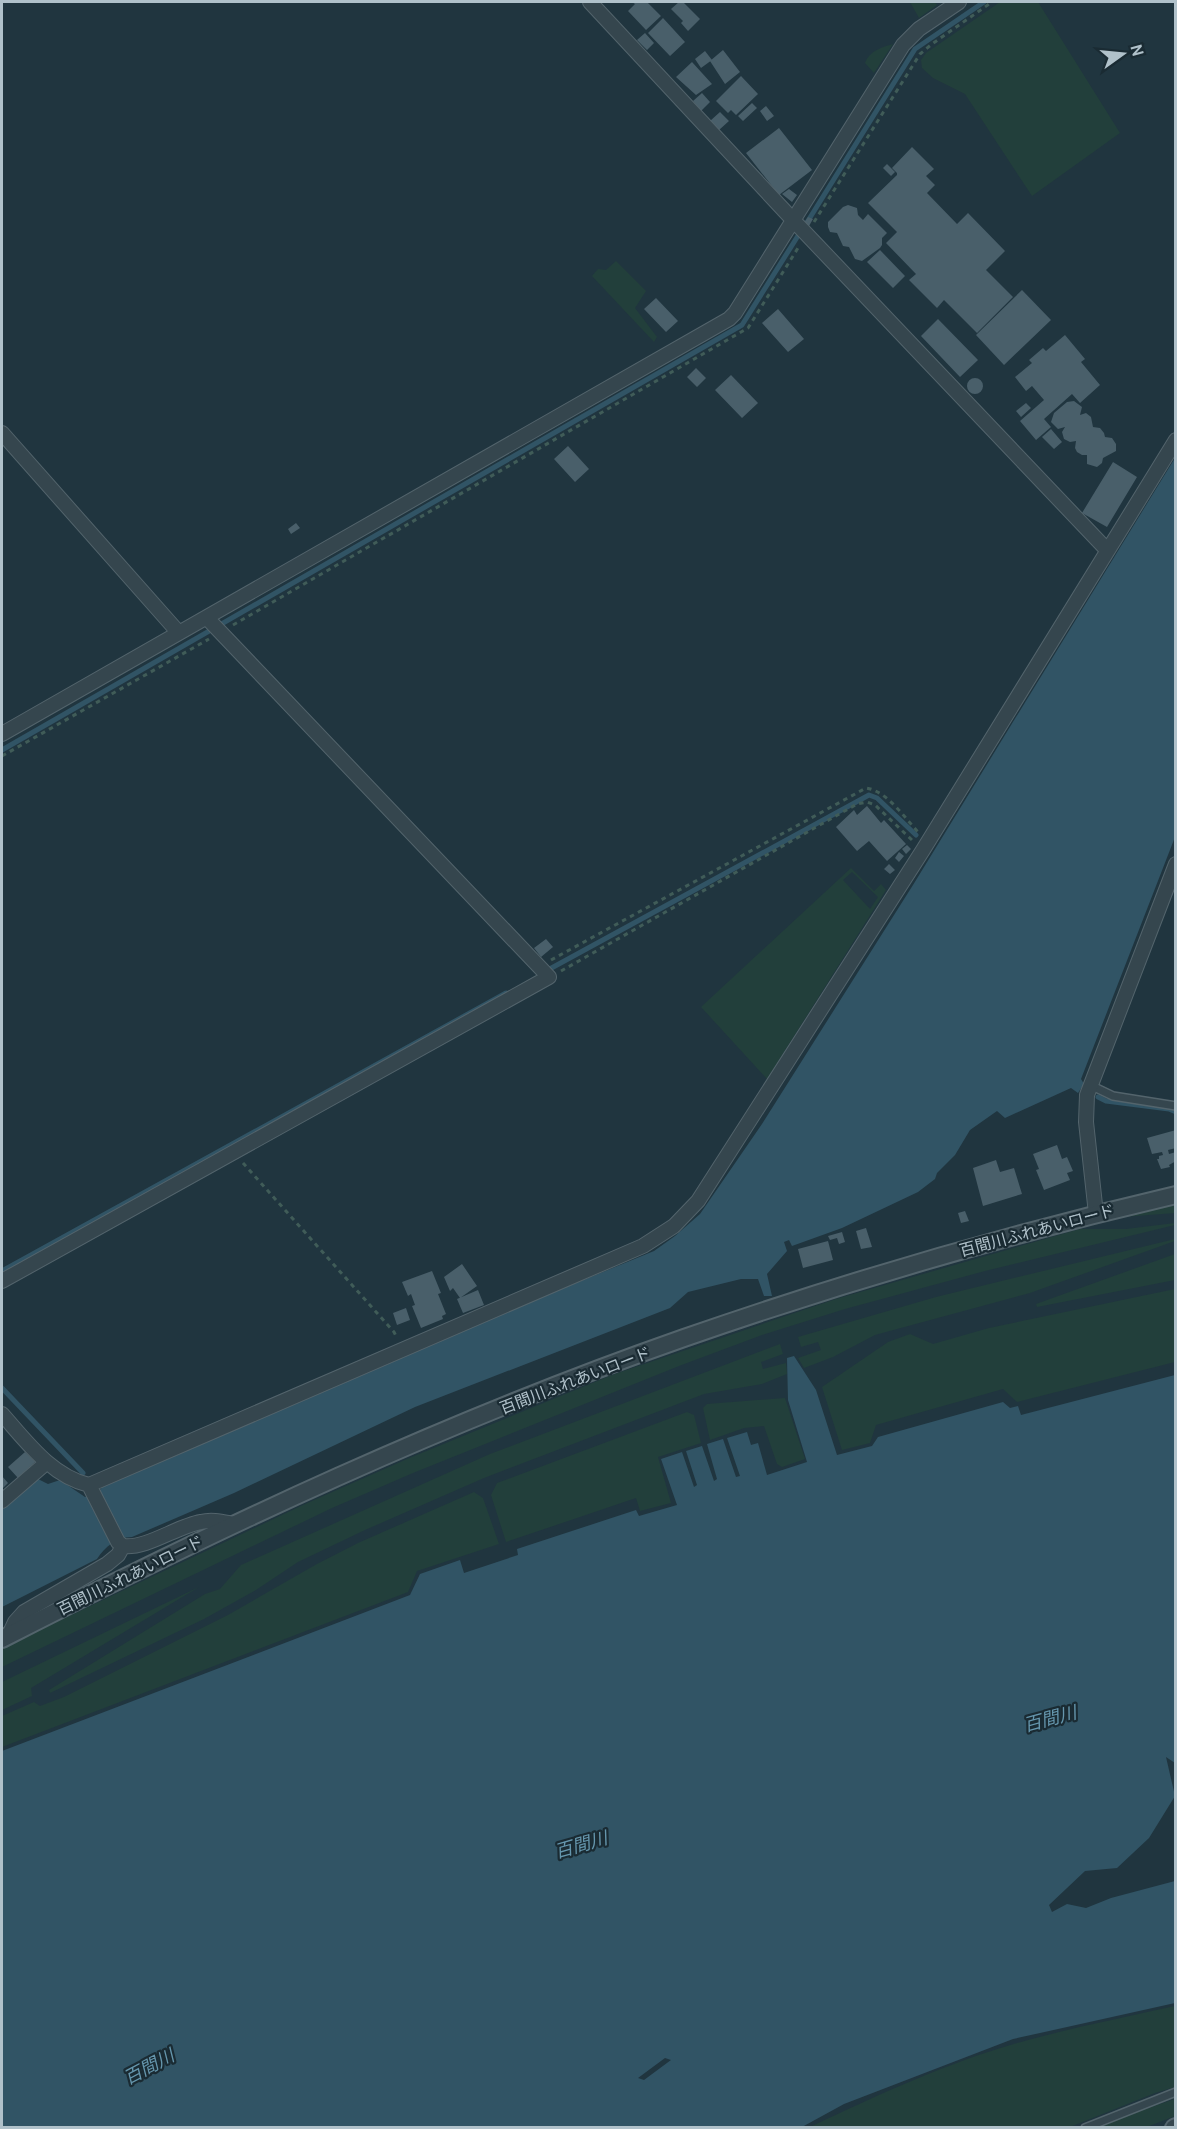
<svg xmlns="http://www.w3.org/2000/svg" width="1177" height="2129" viewBox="0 0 1177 2129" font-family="Cabin,'Noto Sans JP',sans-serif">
<rect width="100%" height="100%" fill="#20353f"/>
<path fill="#223f3b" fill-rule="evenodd" d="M 910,2 L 935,2 L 937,5 L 919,18 Z
M 1000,2 L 1038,2 L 1120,133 L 1032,196 L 965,94 L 933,78 L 922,68 L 921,60 L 926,53 Z
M 893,44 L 874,73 L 865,63 C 869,51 882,47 893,44 Z
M 616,261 L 646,291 L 635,308 L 657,337 L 654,342 L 592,276 L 598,269 L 606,270 Z
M 851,868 L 874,891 L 881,884 L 886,890 L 767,1079 L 701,1007 ZM 852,872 L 878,897 L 870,909 L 843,880 Z
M 1175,1205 L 1175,1213 L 1122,1217 Z
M 1175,1223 L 1175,1225 L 985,1271 L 845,1309 L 762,1335 L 679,1366 L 413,1473 L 332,1508 L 2,1667 L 2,1649 L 42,1629 L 303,1505 L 407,1459 L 612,1375 L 836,1299 L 1080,1229 L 1126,1229 Z
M 1175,1239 L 1175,1241 L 1030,1293 L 875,1335 L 833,1357 L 804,1368 L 798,1358 L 821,1350 L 818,1342 L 801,1347 L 798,1337 L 936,1297 Z
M 1175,1254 L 1175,1280 L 1037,1307 L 1036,1304 Z
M 1175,1289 L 1175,1362 L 1017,1402 L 1003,1389 L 876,1425 L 870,1443 L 842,1450 L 822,1387 L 888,1342 L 910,1334 L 933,1344 L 989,1328 Z
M 780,1344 L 783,1354 L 761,1362 L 763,1369 L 786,1363 L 787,1374 L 762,1384 L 704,1394 L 484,1478 L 365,1530 L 298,1562 L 256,1590 L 204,1619 L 50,1693 L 49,1690 L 205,1594 L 220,1589 L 241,1565 L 490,1454 Z
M 785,1398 L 805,1459 L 782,1467 L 777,1464 L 764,1426 L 744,1428 L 710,1440 L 703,1408 L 707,1404 Z
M 687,1412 L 694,1415 L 701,1443 L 658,1457 L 671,1503 L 640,1511 L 636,1498 L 506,1542 L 491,1495 L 497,1483 Z
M 474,1492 L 483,1498 L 499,1544 L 417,1571 L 408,1592 L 2,1747 L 2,1716 L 34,1702 L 40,1706 L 64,1697 L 228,1615 L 317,1564 L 358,1543 Z
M 199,1587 L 31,1688 L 32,1696 L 2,1710 L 2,1682 Z
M 1175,2006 L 1175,2087 L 1155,2093 L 1070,2127 L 810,2127 C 880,2094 953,2060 1028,2040 C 1076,2027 1126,2017 1175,2006 Z
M 1175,2099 L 1175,2116 L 1147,2127 L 1099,2128 L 1122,2117 Z"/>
<path fill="#315465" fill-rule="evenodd" d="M 1175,458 L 1175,837 L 1081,1079 L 1084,1084 L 1078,1093 L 1071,1088 L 1005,1118 L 997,1111 L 970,1130 L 955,1155 L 937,1173 L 935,1179 L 918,1192 L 842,1228 L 792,1246 L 789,1240 L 784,1242 L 787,1251 L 767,1274 L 772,1296 L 764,1296 L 758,1279 L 741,1279 L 688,1292 L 670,1308 L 415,1407 L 234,1493 L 132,1537 C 116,1537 105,1547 97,1559 L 2,1607 L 2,1508 L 36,1478 L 48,1484 L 60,1480 L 85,1497 L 99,1491 L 106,1483 L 406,1353 L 654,1251 L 675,1236 L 700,1214 L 762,1124 L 913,885 Z
M 794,1356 L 816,1390 L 837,1455 L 872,1446 L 878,1437 L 1003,1402 L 1010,1408 L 1018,1406 L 1021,1415 L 1175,1375 L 1175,1763 L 1166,1757 L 1175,1796 L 1149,1838 L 1117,1868 L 1085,1871 L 1049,1905 L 1052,1912 L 1067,1904 L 1086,1908 L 1111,1898 L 1175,1881 L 1175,2003 L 1013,2039 L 844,2104 L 802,2127 L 2,2127 L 2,1751 L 410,1595 L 420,1574 L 460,1560 L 464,1573 L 518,1555 L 517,1549 L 636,1510 L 639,1516 L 677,1505 L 661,1459 L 682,1452 L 694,1487 L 697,1485 L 686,1451 L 702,1446 L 714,1481 L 717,1479 L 707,1444 L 723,1439 L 736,1477 L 740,1476 L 727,1438 L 747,1432 L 751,1445 L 758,1443 L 767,1475 L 807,1462 L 788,1400 L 787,1358 ZM 665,2058 L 671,2060 L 644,2080 L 638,2078 Z"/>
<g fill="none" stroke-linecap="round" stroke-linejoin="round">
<path stroke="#315465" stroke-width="5" d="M 806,224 L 915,49 L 984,2
M 2,750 L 742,325 L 801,231
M 546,971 L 869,795 L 877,798 L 916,835
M 1098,1097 L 1106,1101 L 1169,1109 L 1176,1112
M 2,1271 L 506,993
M 2,1388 L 83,1473"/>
</g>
<path fill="#495f6a" d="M 632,2 L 647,2 L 661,16 L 646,30 L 628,11 L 635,4 Z
M 679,2 L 683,2 L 700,19 L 688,31 L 681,23 L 683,21 L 671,9 Z
M 663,18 L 685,42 L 670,56 L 648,33 Z
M 645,33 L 654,43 L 647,50 L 637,40 Z
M 723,50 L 740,72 L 725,84 L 710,61 Z
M 705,51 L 712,60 L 701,68 L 695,59 Z
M 692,62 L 712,84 L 696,95 L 676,77 Z
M 741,76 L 758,94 L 736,115 L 731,110 L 728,113 L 716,101 Z
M 702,93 L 710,102 L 701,111 L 693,101 Z
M 752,103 L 757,108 L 743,121 L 738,116 Z
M 766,106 L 774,116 L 767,121 L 760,111 Z
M 720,112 L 729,121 L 719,130 L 710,121 Z
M 779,128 L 812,170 L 779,195 L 746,153 Z
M 912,147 L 934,169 L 926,176 L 935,185 L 927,193 L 957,224 L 968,213 L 1005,251 L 986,270 L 1013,297 L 977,333 L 944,300 L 937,308 L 909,280 L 916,274 L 886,243 L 897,232 L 868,203 L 897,175 L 897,173 L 892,168 Z
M 887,164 L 895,172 L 891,176 L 883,168 Z
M 789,189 L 797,195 L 792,202 L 782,194 Z
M 848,205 L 857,208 L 858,215 L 863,220 L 868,214 L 887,233 L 882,238 L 882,245 L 880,248 L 862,261 L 855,259 L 849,247 L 843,246 L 837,233 L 830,232 L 828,227 L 828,222 L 843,207 Z
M 808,217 L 813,219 L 809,226 L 804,223 Z
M 880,250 L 905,276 L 893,288 L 867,262 Z
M 1022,290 L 1051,320 L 1004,365 L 976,335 Z
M 656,298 L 678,321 L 666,332 L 644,309 Z
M 778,309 L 804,339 L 788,352 L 762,323 Z
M 938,319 L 978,360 L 960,377 L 921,336 Z
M 1065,335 L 1085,359 L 1081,362 L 1100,385 L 1080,403 L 1072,394 L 1044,419 L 1051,427 L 1036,440 L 1020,421 L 1044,400 L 1032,386 L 1026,391 L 1015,377 L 1032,363 L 1029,360 L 1043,348 L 1046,351 Z
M 696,368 L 706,378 L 697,387 L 687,377 Z
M 731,375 L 758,403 L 742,418 L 715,390 Z
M967 386a8 8 0 1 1 16 0a8 8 0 1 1-16 0Z
M 1074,401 L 1082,407 L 1080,415 L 1086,413 L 1091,417 L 1093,427 L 1100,428 L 1104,433 L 1105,437 L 1112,438 L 1116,444 L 1116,451 L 1103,458 L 1102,463 L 1097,467 L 1087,464 L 1087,455 L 1082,455 L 1077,452 L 1075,448 L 1076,441 L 1070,442 L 1064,439 L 1062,432 L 1065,427 L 1058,429 L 1051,422 L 1054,413 L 1067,402 Z
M 1026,403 L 1031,408 L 1021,417 L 1016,411 Z
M 1051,429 L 1062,442 L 1054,449 L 1042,437 Z
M 568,446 L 589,469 L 575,482 L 554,459 Z
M 1113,462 L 1137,477 L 1107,527 L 1082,513 Z
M 296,523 L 300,528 L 291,534 L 288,529 Z
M 867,806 L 881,823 L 884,820 L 906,844 L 887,861 L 869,841 L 857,851 L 836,827 L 854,810 L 857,815 Z
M 907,845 L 911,849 L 906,854 L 902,849 Z
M 899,852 L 904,856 L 899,862 L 895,858 Z
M 889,864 L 895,870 L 890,874 L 884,869 Z
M 546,939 L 553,947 L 541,957 L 534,948 Z
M 1176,1130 L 1176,1148 L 1168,1150 L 1169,1154 L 1176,1152 L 1176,1161 L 1169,1165 L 1170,1167 L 1161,1169 L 1157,1159 L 1159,1159 L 1159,1156 L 1163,1155 L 1162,1152 L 1152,1154 L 1147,1138 Z
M 1057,1145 L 1062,1159 L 1067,1157 L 1073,1171 L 1067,1173 L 1070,1180 L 1044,1190 L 1036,1170 L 1039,1169 L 1033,1154 Z
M 996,1160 L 1000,1172 L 1014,1168 L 1022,1194 L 983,1206 L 973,1168 Z
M 965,1211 L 969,1221 L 961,1223 L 958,1213 Z
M 866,1228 L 872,1247 L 861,1249 L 856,1231 Z
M 842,1232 L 845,1242 L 839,1244 L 837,1238 L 830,1240 L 828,1236 Z
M 828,1241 L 833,1260 L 803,1268 L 798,1249 Z
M 462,1264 L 477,1286 L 460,1298 L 453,1288 L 450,1291 L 444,1277 Z
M 432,1271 L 441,1293 L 438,1294 L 446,1314 L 442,1316 L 443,1319 L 421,1328 L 412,1306 L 415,1305 L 411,1294 L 408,1296 L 402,1282 Z
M 478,1290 L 484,1305 L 463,1313 L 457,1299 Z
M 406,1308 L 410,1320 L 397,1325 L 393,1313 Z
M 25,1452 L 35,1462 L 18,1478 L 8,1467 Z
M 2,1476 L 8,1483 L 2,1489 Z"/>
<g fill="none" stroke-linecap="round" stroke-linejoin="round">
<defs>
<path id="service" d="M 1090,1085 L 1113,1096 L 1176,1106
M 1085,2128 L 1176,2092"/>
<path id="minor" d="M 590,2 L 794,221 L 1107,550
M 2,433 L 179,633
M 2,734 L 729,319 L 735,313 L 903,45 L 919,29 L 959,2
M 1096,1214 L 1086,1122 L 1087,1095 L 1176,864
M 2,1281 L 549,977 L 207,618
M 2,1414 C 26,1441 51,1476 89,1485 L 118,1542 L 123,1546 C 147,1549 177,1526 201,1522 C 212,1519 223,1522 234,1524
M 89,1485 L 643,1246 L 674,1226 L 698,1201 L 923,850 L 1176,440
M 2,1501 L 46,1463
M 9,1635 L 15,1622 L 24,1612 L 107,1564 L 118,1555 L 123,1546"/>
<path id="tertiary" d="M 2,1639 C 223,1526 449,1420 684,1338 C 845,1282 1009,1234 1176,1195
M 1174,2128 L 1176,2127"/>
</defs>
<use href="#service" stroke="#53646c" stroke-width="10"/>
<use href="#minor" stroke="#53646c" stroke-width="16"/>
<use href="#tertiary" stroke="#53646c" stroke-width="20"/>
<path stroke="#405c58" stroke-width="3" stroke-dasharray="4.5 4.5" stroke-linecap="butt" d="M 814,222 L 920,54 L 932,44 L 992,2
M 233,625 L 748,328 L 798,248
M 2,756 L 209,639
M 551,960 L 866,788 C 887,791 904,817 918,832
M 561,971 L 857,804 L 867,802 L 875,805 L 913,841
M 243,1163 L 394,1332 L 397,1338"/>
<use href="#service" stroke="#35464e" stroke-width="7"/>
<use href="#minor" stroke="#35464e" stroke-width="14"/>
<use href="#tertiary" stroke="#35464e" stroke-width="16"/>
</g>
<g text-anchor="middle" stroke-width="4.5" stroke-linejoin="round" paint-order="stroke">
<g font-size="16" fill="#b0c1ca" stroke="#1a2b33">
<text transform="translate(1037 1230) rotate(-15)" y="6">百間川ふれあいロード</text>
<text transform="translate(575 1380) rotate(-21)" y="6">百間川ふれあいロード</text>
<text transform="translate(130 1575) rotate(-26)" y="6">百間川ふれあいロード</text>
</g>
<g font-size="18" font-style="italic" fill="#6596ad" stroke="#1a2b33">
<text transform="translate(1050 1719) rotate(-15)" y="6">百間川</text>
<text transform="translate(581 1845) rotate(-16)" y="6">百間川</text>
<text transform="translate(149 2067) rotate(-28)" y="6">百間川</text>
</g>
</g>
<rect width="1177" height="2129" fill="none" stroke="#b0c1ca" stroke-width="6"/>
<g transform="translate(1123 54) rotate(75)" stroke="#1a2b33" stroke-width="4.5" paint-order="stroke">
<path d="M0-4.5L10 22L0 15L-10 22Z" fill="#b0c1ca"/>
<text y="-9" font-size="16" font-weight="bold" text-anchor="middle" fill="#b0c1ca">N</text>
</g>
</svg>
